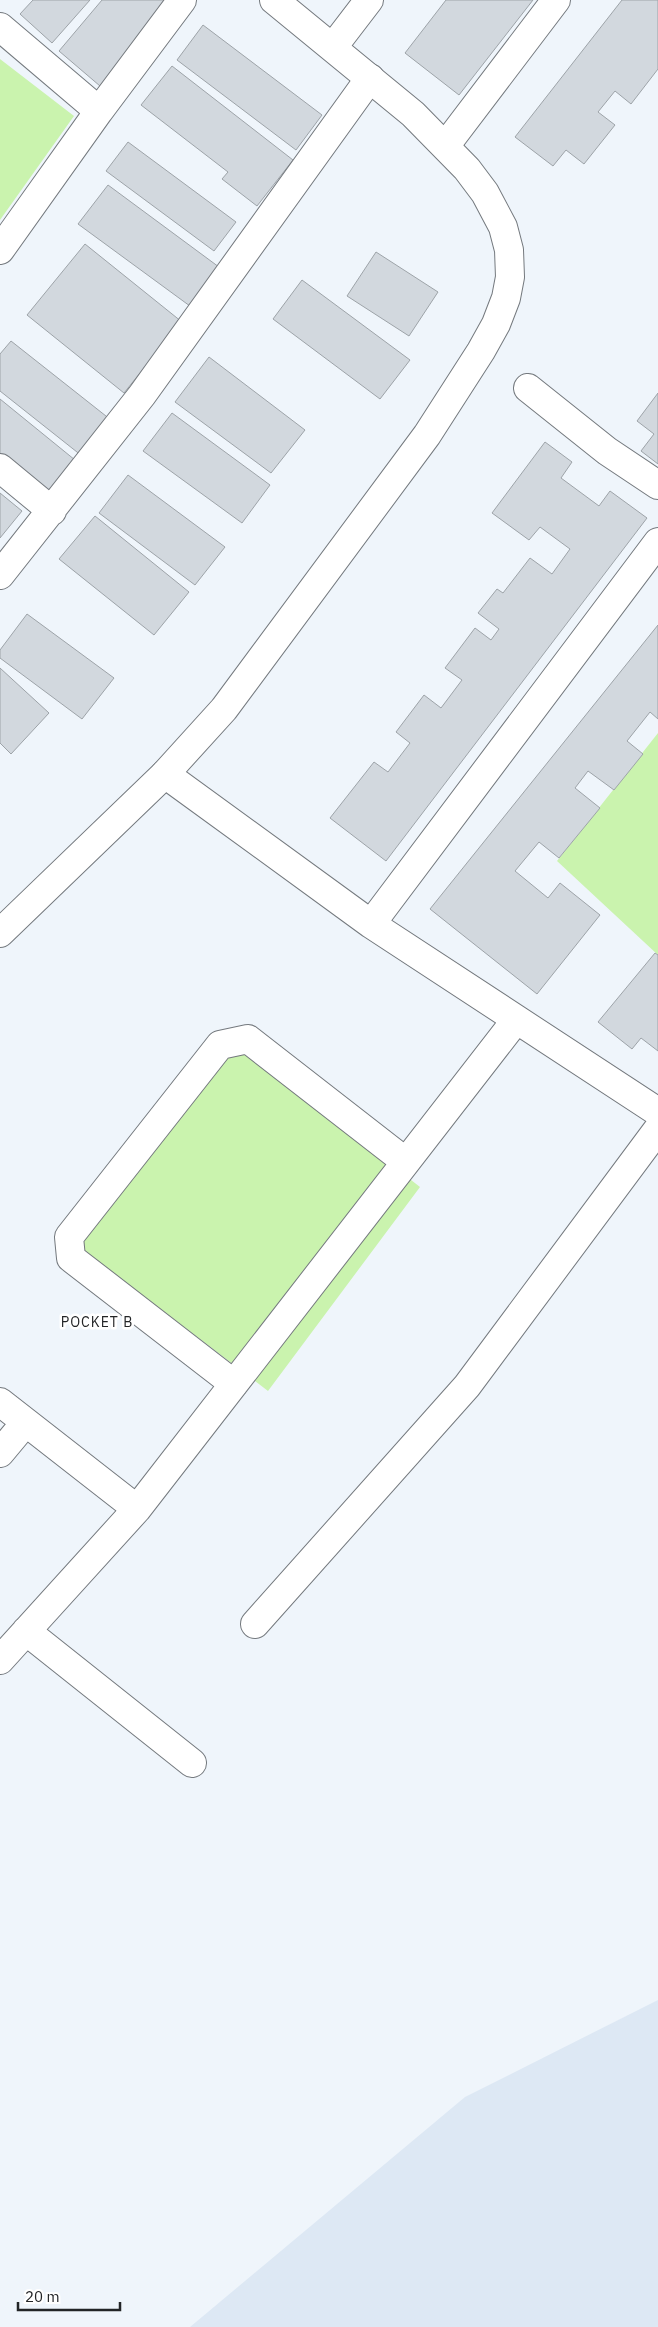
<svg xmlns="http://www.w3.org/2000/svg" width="658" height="2327" viewBox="0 0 658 2327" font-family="'IBM Plex Sans',sans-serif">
<rect width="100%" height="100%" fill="#eff5fb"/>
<path fill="#dde8f4" d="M 658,2000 L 658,2327 L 190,2327 L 465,2097 Z"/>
<path fill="#caf3ae" d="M 0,59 L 74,116 L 0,220 Z
M 658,733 L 658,955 L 557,861 Z
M 237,1044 L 420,1187 L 268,1391 L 79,1247 Z"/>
<path fill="#d2d8de" stroke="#9da3a8" d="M 33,0 L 90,0 L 52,43 L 20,14 Z
M 102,0 L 172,0 L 100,86 L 59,51 Z
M 446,0 L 533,0 L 459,95 L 405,53 Z
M 622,0 L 658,0 L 658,69 L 631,104 L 615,91 L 598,112 L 615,125 L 584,164 L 566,150 L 553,166 L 515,137 Z
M 203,25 L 322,115 L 296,150 L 177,60 Z
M 172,66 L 293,160 L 257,206 L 222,179 L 228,172 L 141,105 Z
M 128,142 L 236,222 L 214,251 L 106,171 Z
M 108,185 L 223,270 L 194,309 L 78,224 Z
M 85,244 L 187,326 L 154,367 L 148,363 L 124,393 L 27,315 Z
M 376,252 L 438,292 L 409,336 L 347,296 Z
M 302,280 L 410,360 L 380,399 L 273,319 Z
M 11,341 L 111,420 L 82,456 L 0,391 L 0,354 Z
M 209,357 L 305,430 L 271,473 L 175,402 Z
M 658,393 L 658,464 L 641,451 L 654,434 L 637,421 Z
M 0,399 L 75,460 L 47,493 L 0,455 Z
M 172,413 L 270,485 L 242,523 L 143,451 Z
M 545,442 L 572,462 L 561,478 L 599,506 L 610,491 L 647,518 L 386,861 L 330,818 L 374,762 L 388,772 L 410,743 L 396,732 L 424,695 L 441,708 L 462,680 L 445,668 L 475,628 L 491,640 L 499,629 L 478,613 L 497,589 L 503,593 L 530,558 L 552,574 L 570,549 L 540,527 L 529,540 L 492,513 Z
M 128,475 L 225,547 L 195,585 L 99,513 Z
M 0,493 L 22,511 L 0,538 Z
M 95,516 L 189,592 L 154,635 L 59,559 Z
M 27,614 L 114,678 L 82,719 L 0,658 L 0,650 Z
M 658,625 L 658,719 L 650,712 L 627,741 L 643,754 L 614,790 L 588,771 L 575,788 L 600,808 L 559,858 L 539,842 L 515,871 L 548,898 L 560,883 L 600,915 L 537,994 L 430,909 Z
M 0,668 L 49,713 L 11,754 L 0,743 Z
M 655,953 L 658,955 L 658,1051 L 641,1038 L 632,1049 L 598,1022 Z"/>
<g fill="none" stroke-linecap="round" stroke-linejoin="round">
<defs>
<path id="street" d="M 0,27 L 99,111
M 333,47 L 369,0
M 446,145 L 556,0
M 0,250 L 99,111 L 182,0
M 528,388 L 607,451 L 658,485
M 0,468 L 52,511
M 0,575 L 142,395 L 370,78
M 165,774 L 371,924 L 658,1112
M 371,924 L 658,542
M 234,1384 L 71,1258 L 69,1237 L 220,1045 L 248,1039 L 406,1162
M 0,1402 L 137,1509
M 0,1453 L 25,1423
M 255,1624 L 467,1386 L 658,1129
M 26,1631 L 192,1763
M 0,1660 L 137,1509 L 516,1020"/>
<path id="secondary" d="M 0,933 L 165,774 L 224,709 L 427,435 L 481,351 L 496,324 L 506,298 L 510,277 L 509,250 L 503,227 L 485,193 L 467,169 L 413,114 L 274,0"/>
</defs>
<use href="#street" stroke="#74797e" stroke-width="30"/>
<use href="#secondary" stroke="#74797e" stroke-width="30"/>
<use href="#street" stroke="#fff" stroke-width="28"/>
<use href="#secondary" stroke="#fff" stroke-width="28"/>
</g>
<g text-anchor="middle" stroke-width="5" stroke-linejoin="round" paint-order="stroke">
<g font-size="14" letter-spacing="1" fill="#222426" stroke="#fff">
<text x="97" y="1327">POCKET B</text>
</g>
</g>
<path d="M18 2302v8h102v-8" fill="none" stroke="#222426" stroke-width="2.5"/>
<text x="25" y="2302" font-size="15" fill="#222426" stroke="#ffffff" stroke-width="4" paint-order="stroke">20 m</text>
</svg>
